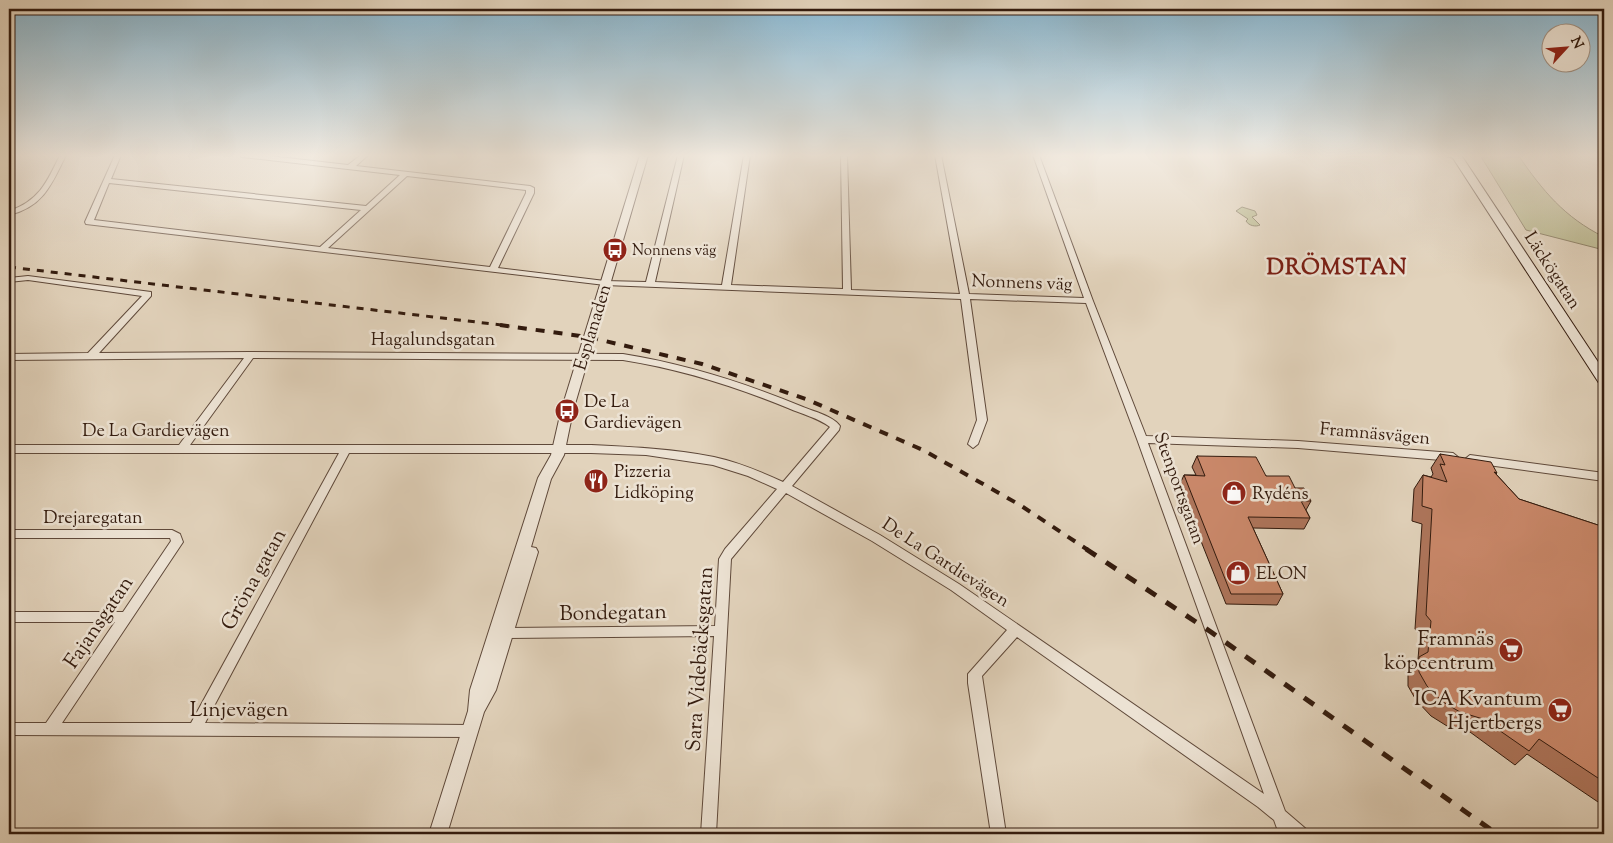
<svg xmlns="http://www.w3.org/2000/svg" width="1613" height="843" viewBox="0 0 1613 843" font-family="'Sorts Mill Goudy',serif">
<rect width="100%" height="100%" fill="#e2d3bc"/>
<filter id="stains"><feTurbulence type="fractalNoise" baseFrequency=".004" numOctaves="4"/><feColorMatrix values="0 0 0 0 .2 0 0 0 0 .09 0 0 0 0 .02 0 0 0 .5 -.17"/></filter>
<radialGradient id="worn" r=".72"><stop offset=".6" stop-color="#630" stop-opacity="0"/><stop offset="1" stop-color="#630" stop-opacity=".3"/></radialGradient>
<path fill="#b9bb8d" stroke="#766b4e" d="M 1480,155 L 1518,155 C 1543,191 1564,217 1604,237 L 1604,250 L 1526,230 Z
M 1242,207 L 1255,211 L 1257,215 L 1252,217 L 1260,225 C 1256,227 1249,226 1246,221 L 1248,219 L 1236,211 Z"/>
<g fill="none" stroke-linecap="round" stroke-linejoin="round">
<defs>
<path id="minor" d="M 60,155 L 66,155 C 52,184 43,207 9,215 L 9,211 C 39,201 47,182 60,155 Z
M 115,155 L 121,155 L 111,179 L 366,206 L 400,175 L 242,157 L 239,155 L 261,155 L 348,165 L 361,155 L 368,155 L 356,166 L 530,186 L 534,188 L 534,193 L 498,268 L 605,281 L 646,282 L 678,155 L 684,155 L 655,282 L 722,285 L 744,155 L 750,155 L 731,285 L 843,289 L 841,155 L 847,155 L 851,290 L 960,294 L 935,155 L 941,155 L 969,294 L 1084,298 L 1033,155 L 1039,155 L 1093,301 L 1146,436 L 1298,441 L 1453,453 L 1458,457 L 1453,461 L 1298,448 L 1148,443 L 1285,811 L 1306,829 L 1308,834 L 1279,834 L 1274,820 L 1258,807 L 1017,637 L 982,676 L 1006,834 L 991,834 L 968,683 L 968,674 L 1007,630 L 951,590 L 872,541 L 786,493 L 731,559 L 716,834 L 701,834 L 714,636 L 506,638 L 502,637 L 500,633 L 502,629 L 506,628 L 715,626 L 719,559 L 725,549 L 777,489 L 748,476 L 713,465 L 646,455 L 591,453 L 349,453 L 205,723 L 470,725 L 475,726 L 477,731 L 475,736 L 470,737 L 9,735 L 9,723 L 46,723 L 115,622 L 9,622 L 9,612 L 123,612 L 171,541 L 170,538 L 9,538 L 9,530 L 172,530 L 180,534 L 183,542 L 181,545 L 62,723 L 191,723 L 339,453 L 9,453 L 9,445 L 179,445 L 244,358 L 9,360 L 9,354 L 88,353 L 142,296 L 28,280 L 9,282 L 9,278 L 28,276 L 151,292 L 151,296 L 99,353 L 251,352 L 623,354 C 686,364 745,383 803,407 C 815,412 833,416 840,426 L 839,430 L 792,486 L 880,535 L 959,584 L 1264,794 L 1137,439 L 1086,303 L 970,299 L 987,420 L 978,444 L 973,448 L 968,444 L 977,420 L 961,299 L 605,285 L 86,224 L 85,222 ZM 407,176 L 526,190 L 526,193 L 490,267 L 328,248 ZM 109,183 L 361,210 L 320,247 L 94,220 ZM 253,358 L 623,360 C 680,369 734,386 788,408 C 802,414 818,418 830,427 L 783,482 C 761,472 738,462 714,457 C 674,449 632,447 591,445 L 190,445 Z
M 1442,155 L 1458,155 L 1460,157 L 1457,159 Z
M 1470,455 L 1604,473 L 1604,481 L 1466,462 L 1465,459 Z"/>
<path id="tertiary" d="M 640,155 L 648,155 L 573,411 L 564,455 L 551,479 L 531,547 L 536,548 L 538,552 L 496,690 L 484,712 L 447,834 L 429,834 L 468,711 L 470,690 L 538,478 L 551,455 L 561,411 Z"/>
<path id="secondary" d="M 1451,155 L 1461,155 L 1604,371 L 1604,384 L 1599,383 Z"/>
</defs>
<use href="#minor" stroke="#5f493a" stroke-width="2"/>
<use href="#tertiary" stroke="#5f493a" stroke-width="2"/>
<use href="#secondary" stroke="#331b0e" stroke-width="2"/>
<use href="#minor" fill="#ece2d3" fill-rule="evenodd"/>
<use href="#tertiary" fill="#ece2d3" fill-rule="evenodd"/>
<use href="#secondary" fill="#ece2d3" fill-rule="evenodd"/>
<path stroke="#331b0e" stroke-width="3" stroke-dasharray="7 7" stroke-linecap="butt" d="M 9,267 L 510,326"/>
<path stroke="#331b0e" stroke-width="4" stroke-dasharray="9 9" stroke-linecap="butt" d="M 500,325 L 588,337 L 702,364 L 806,399 L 923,450 L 1020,505 L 1088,550"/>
<path stroke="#331b0e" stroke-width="5" stroke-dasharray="12 12" stroke-linecap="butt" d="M 1086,549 L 1211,632 L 1497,834"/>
</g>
<path fill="#ae755b" stroke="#331b0e" d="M 1440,454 L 1497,473 L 1496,474 L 1519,499 L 1604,527 L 1604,806 L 1527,754 L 1515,765 L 1470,732 L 1447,726 L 1431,716 L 1416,700 L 1408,686 L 1408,671 L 1418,659 L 1420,635 L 1415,629 L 1422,524 L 1412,521 L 1414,489 L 1423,475 L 1431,477 L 1433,474 L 1431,468 Z
M 1197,456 L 1266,476 L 1295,488 L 1311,501 L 1306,510 L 1310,518 L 1304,529 L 1253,528 L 1283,594 L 1277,605 L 1226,604 L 1179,486 L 1184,475 L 1196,475 L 1192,467 Z"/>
<path fill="#ca886a" stroke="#331b0e" d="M 1440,454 L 1491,462 L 1497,473 L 1494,472 L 1519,499 L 1604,527 L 1604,782 L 1539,739 L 1529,751 L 1483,719 L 1460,712 L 1443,702 L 1427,686 L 1419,672 L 1419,657 L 1428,652 L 1431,621 L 1426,615 L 1432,509 L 1422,506 L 1423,475 L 1447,482 L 1440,464 L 1445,465 Z
M 1197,456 L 1256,457 L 1266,476 L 1289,476 L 1295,488 L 1304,488 L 1311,501 L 1301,501 L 1310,518 L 1248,517 L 1283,594 L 1231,594 L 1184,475 L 1205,476 Z"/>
<linearGradient id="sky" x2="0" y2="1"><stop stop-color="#87b6d0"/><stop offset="0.57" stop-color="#f2ebe1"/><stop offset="1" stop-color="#f2ebe1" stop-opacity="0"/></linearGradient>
<rect width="1613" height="273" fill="url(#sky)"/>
<defs>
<symbol id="bus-disc" viewBox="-11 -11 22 22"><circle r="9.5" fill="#8f2418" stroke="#ece2d3"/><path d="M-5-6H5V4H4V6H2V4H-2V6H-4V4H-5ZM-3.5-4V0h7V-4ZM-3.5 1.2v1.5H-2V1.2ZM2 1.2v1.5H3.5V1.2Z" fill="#fff"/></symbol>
<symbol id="restaurant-disc" viewBox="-11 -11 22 22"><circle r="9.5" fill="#8f2418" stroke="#ece2d3"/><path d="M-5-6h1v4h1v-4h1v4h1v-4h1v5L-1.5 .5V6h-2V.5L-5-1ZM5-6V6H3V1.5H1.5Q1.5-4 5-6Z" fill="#fff"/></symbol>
<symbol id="shop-disc" viewBox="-11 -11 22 22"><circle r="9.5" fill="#8f2418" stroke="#ece2d3"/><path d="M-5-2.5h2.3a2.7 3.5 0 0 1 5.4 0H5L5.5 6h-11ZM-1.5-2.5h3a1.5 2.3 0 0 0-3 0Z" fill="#fff"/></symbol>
<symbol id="supermarket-disc" viewBox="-11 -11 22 22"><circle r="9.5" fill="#8f2418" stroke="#ece2d3"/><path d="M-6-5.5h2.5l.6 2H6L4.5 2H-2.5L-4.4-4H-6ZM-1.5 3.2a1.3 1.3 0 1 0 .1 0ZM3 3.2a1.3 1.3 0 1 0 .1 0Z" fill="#fff"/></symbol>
</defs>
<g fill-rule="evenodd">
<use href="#bus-disc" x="601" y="236" width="28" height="28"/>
<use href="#bus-disc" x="553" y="397" width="28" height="28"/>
<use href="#restaurant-disc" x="582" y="467" width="28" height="28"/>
<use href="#shop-disc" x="1220" y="479" width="28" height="28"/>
<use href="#shop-disc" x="1224" y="559" width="28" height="28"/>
<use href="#supermarket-disc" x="1497" y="636" width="28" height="28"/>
<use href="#supermarket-disc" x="1546" y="696" width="28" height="28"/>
</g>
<g text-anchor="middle" stroke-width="5" stroke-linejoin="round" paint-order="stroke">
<g font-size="15" fill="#331b0e" stroke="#ece2d3" text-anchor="start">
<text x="632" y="255">Nonnens väg</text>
</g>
<g font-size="18" fill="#331b0e" stroke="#ece2d3">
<text transform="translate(1553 270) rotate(57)" y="6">Läckögatan</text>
<text transform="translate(1022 282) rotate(2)" y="6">Nonnens väg</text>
<text transform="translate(592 327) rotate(-73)" y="6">Esplanaden</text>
<text x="433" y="345">Hagalundsgatan</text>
<text x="156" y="436">De La Gardievägen</text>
<text transform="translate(1375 433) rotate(5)" y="6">Framnäsvägen</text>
<text transform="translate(1180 488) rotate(70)" y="6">Stenportsgatan</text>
<text x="93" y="523">Drejaregatan</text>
<text transform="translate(946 562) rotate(33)" y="6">De La Gardievägen</text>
</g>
<g font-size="18" fill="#331b0e" stroke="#ece2d3" text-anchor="start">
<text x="584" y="407">De La<tspan x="584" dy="21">Gardievägen</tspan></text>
<text x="614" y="477">Pizzeria<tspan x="614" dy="21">Lidköping</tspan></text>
<text x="1252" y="499">Rydéns</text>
<text x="1256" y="579">ELON</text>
</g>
<g font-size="21" fill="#331b0e" stroke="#ece2d3">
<text transform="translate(253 579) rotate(-61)" y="7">Gröna gatan</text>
<text transform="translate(613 612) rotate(-1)" y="7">Bondegatan</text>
<text transform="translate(98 622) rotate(-56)" y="7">Fajansgatan</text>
<text transform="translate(699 659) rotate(-86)" y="7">Sara Videbäcksgatan</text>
<text x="239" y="716">Linjevägen</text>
</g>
<g font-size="21" fill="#331b0e" stroke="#ece2d3" text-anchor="end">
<text x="1494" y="645">Framnäs<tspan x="1494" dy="24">köpcentrum</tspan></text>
<text x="1542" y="705">ICA Kvantum<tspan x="1542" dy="24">Hjertbergs</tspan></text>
</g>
<g font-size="22" font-weight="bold" letter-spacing="1" fill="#7a1f14" stroke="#ece2d3">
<text x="1337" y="274">DRÖMSTAN</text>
</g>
</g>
<rect width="1613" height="843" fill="none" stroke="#e2d3bc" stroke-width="30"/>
<rect x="10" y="10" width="1593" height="823" fill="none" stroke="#331b0e" stroke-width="2.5"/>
<rect x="15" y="15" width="1583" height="813" fill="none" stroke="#331b0e"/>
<g transform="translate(1566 48) rotate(64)"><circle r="24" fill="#ece2d3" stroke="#a29284"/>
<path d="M0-4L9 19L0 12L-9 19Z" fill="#8f2418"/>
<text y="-8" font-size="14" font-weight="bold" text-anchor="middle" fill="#331b0e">N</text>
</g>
<rect width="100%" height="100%" filter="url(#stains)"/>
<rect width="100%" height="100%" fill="url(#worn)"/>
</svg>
